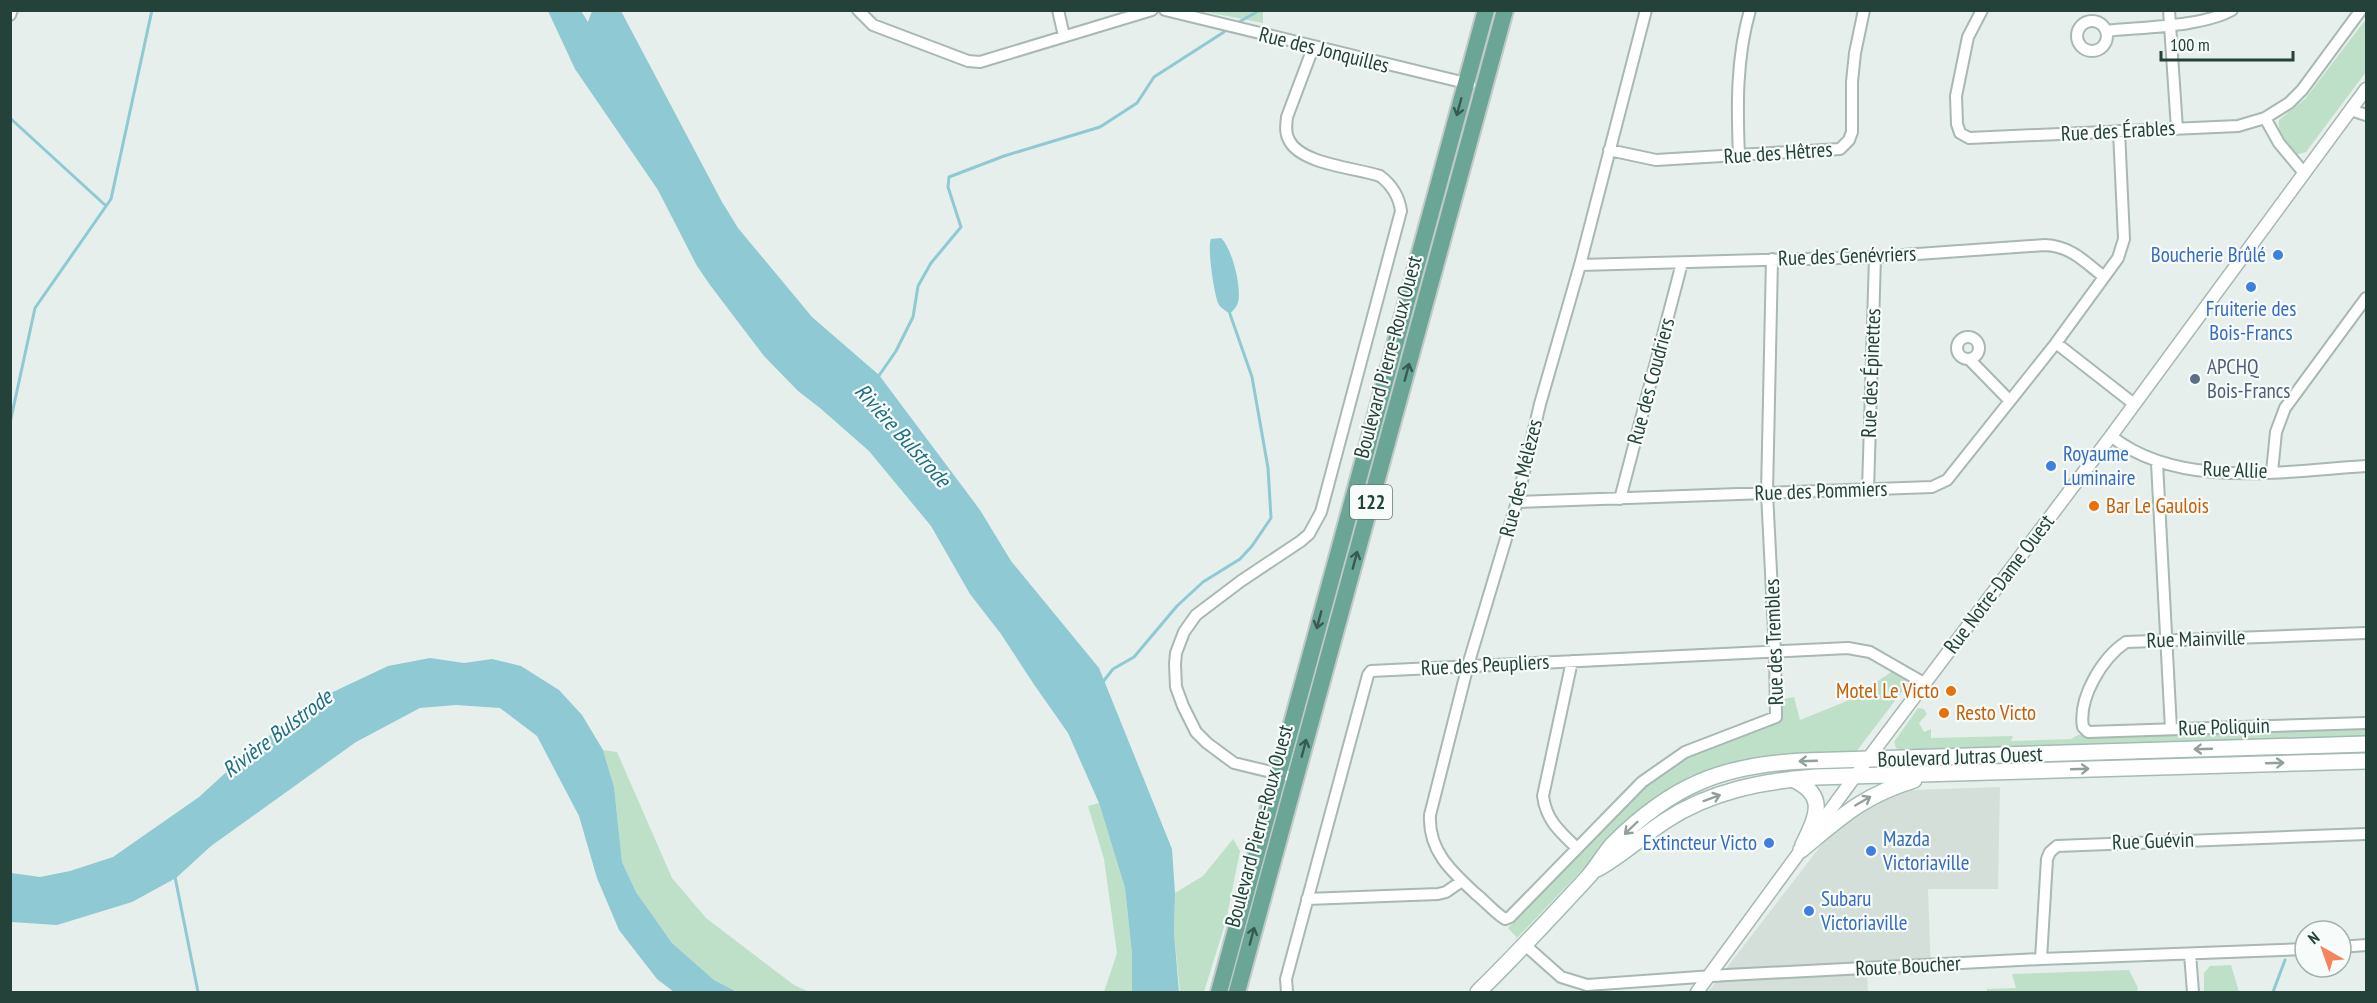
<svg xmlns="http://www.w3.org/2000/svg" width="2377" height="1003" viewBox="0 0 2377 1003" font-family="'PT Sans Narrow',sans-serif">
<rect width="100%" height="100%" fill="#e6efeb"/>
<path fill="#d4dfda" d="M 2000,787 L 1998,889 L 1928,889 L 1931,974 L 1867,976 L 1868,992 L 1708,992 L 1826,839 L 1855,812 L 1888,796 L 1911,790 Z"/>
<path fill="#bfe0c8" d="M 1201,11 L 1263,11 L 1263,23 Z
M 2366,19 L 2366,72 L 2306,152 L 2295,155 C 2287,146 2277,133 2279,120 L 2305,99 Z
M 1893,671 L 1906,680 L 1907,685 L 1856,752 L 1730,766 L 1692,775 L 1670,787 L 1642,809 L 1617,833 L 1517,938 L 1508,928 L 1615,815 L 1643,787 L 1666,769 L 1708,747 L 1775,723 L 1781,717 L 1784,699 L 1794,697 L 1800,720 L 1847,701 Z
M 1918,708 L 1924,709 L 1927,714 L 1919,723 L 1924,732 L 1931,729 L 1931,738 L 2013,736 L 2011,741 L 2071,739 L 2078,735 L 2366,726 L 2366,738 L 1903,752 L 1896,748 L 1894,742 Z
M 603,750 L 617,752 L 672,878 L 706,918 L 794,985 L 809,992 L 737,992 L 714,980 L 672,943 L 636,892 L 622,862 L 614,787 Z
M 1099,803 L 1125,888 L 1132,954 L 1132,992 L 1104,992 L 1117,953 L 1104,859 L 1088,806 Z
M 1233,839 L 1240,851 L 1226,921 L 1204,992 L 1180,992 L 1174,933 L 1175,893 L 1203,876 Z
M 2231,965 L 2239,992 L 2204,992 L 2204,973 L 2210,966 Z
M 2129,970 L 2138,988 L 2137,992 L 1987,992 L 1987,989 L 2016,988 L 2012,974 Z"/>
<path fill="#8ec9d4" d="M 548,11 L 581,11 L 588,22 L 592,11 L 621,11 L 722,202 L 738,228 L 812,317 L 879,375 L 980,510 L 1011,561 L 1099,668 L 1172,849 L 1175,893 L 1174,933 L 1179,992 L 1132,992 L 1132,954 L 1125,888 L 1099,803 L 1068,733 L 1033,683 L 1001,634 L 970,594 L 931,526 L 869,451 L 820,408 L 798,391 L 764,356 L 710,285 L 697,266 L 658,190 L 575,69 Z
M 1221,238 C 1232,248 1242,288 1238,302 C 1237,307 1233,310 1230,314 C 1226,311 1221,308 1219,305 C 1214,296 1207,246 1211,239 Z
M 430,658 L 464,663 L 492,659 L 521,666 L 559,690 L 582,715 L 603,750 L 614,787 L 622,862 L 636,892 L 672,943 L 714,980 L 737,992 L 674,992 L 657,979 L 619,930 L 597,878 L 579,816 L 537,736 L 500,708 L 456,705 L 420,708 L 356,742 L 211,846 L 176,878 L 132,902 L 57,925 L 11,922 L 11,873 L 40,877 L 70,871 L 113,857 L 199,797 L 256,745 L 333,692 L 388,666 Z"/>
<g fill="none" stroke-linecap="round" stroke-linejoin="round">
<path stroke="#8ec9d4" stroke-width="3" d="M 1239,22 L 1260,10
M 10,118 L 105,205
M 878,377 L 896,351 L 913,317 L 918,286 L 931,263 L 961,227 L 948,187 L 949,177 L 1004,156 L 1100,127 L 1137,103 L 1154,77 L 1224,32
M 10,423 L 35,308 L 111,199 L 152,10
M 1102,683 L 1113,669 L 1134,657 L 1177,606 L 1203,582 L 1240,559 L 1252,546 L 1271,518 L 1268,468 L 1252,377 L 1230,314
M 175,877 L 198,992
M 2273,992 L 2285,960"/>
<defs>
<path id="minor" d="M 858,10 L 873,25 L 968,61 L 980,62 L 1152,10
M 1058,10 L 1064,36
M 1165,10 L 1470,84
M 1646,10 L 1580,265 L 1540,404 L 1517,502 L 1468,665 L 1430,815 C 1428,851 1452,872 1476,894 C 1486,902 1495,913 1505,919 L 1510,917 L 1642,782 L 1685,752 L 1776,717 L 1775,651 L 1767,493 L 1772,259
M 1982,10 L 1968,37 L 1956,96 L 1957,124 L 1960,133 L 1969,138 L 2238,126 L 2265,118 L 2289,103 L 2302,90 L 2361,10
M 2169,10 L 2177,129
M 10,15 L 12,10
M2077 36a15 15 0 1 1 30 0a15 15 0 1 1-30 0Z
M 2106,31 C 2141,27 2202,27 2232,10
M 2351,110 L 2366,115
M 2265,118 L 2279,143 L 2304,173
M 1609,150 L 1656,160 L 1840,149 L 1849,140 L 1852,132 L 1852,82 L 1855,53 L 1864,10
M 1739,157 C 1737,107 1736,59 1750,10
M 1580,265 L 1875,257 L 2045,245 C 2071,246 2085,262 2104,277
M1957 348a11 11 0 1 1 22 0a11 11 0 1 1-22 0Z
M 2056,343 L 2134,404
M 1969,359 L 2009,400
M 2111,436 C 2178,490 2286,471 2366,466
M 2157,463 L 2171,729
M 2272,472 L 2276,432 L 2285,408 L 2366,298
M 1868,490 L 1875,257
M 1620,499 L 1682,263
M 1517,502 L 1932,487 L 1947,480 L 2056,343 L 2118,258 L 2124,239 L 2119,131
M 2366,633 L 2126,642 C 2102,658 2078,698 2083,727 L 2088,732 L 2366,723
M 1572,661 L 1543,796 C 1546,820 1560,832 1577,848
M 1296,778 L 1234,763 L 1207,743 L 1196,732 L 1183,706 L 1176,687 L 1175,664 L 1176,653 L 1184,632 L 1196,615 L 1241,581 L 1301,541 L 1309,534 L 1321,512 L 1401,211 C 1399,196 1392,185 1380,176 C 1356,168 1300,164 1289,140 C 1285,133 1286,125 1287,117 L 1313,48
M 1307,899 L 1438,894 L 1446,892 L 1462,881
M 1525,945 L 1561,977 L 1587,985 L 1727,975 L 2041,959 L 2305,949
M 2341,947 L 2366,945
M 2190,954 L 2193,992
M 2041,959 L 2047,859 L 2050,852 L 2057,846 L 2366,834
M 1287,992 L 1286,979 L 1368,675 L 1371,671 L 1848,648 L 1870,652 L 1924,683"/>
<path id="tertiary" d="M 1697,992 L 1867,760 L 2111,436 L 2366,89"/>
<path id="secondary" d="M 1792,779 C 1828,795 1817,816 1803,845
M 1801,850 C 1841,817 1862,796 1914,780
M 1597,869 C 1622,855 1641,837 1665,821 C 1710,791 1763,781 1816,777 L 2366,761
M 1478,992 C 1516,955 1552,916 1588,877 C 1597,867 1604,854 1613,844 C 1672,785 1722,765 1804,761 L 2366,744"/>
<path id="primary" d="M 1219,992 L 1486,10
M 1237,992 L 1505,10"/>
</defs>
<use href="#minor" stroke="#a8b8b2" stroke-width="14"/>
<use href="#tertiary" stroke="#a8b8b2" stroke-width="15"/>
<use href="#secondary" stroke="#a4bbb3" stroke-width="18"/>
<use href="#primary" stroke="#c2cac8" stroke-width="20"/>
<use href="#minor" stroke="#fff" stroke-width="10"/>
<use href="#tertiary" stroke="#fff" stroke-width="12"/>
<use href="#secondary" stroke="#fff" stroke-width="15"/>
<use href="#primary" stroke="#6aa596" stroke-width="16"/>
</g>
<defs><path id="oneway-shaft" d="M-6 0H5M1.5-3L5.5 0L1.5 3" fill="none" stroke-width="1.6" stroke-linecap="round" stroke-linejoin="round" transform="scale(1.5)"/></defs>
<g stroke="#365b51">
<use href="#oneway-shaft" transform="translate(1459 107) rotate(105)"/>
<use href="#oneway-shaft" transform="translate(1407 372) rotate(-75)"/>
<use href="#oneway-shaft" transform="translate(1355 560) rotate(-75)"/>
<use href="#oneway-shaft" transform="translate(1319 620) rotate(105)"/>
<use href="#oneway-shaft" transform="translate(1304 748) rotate(-75)"/>
<use href="#oneway-shaft" transform="translate(1252 936) rotate(-75)"/>
</g>
<g stroke="#92a09c">
<use href="#oneway-shaft" transform="translate(2203 749) rotate(178)"/>
<use href="#oneway-shaft" transform="translate(1808 761) rotate(178)"/>
<use href="#oneway-shaft" transform="translate(2275 763) rotate(-2)"/>
<use href="#oneway-shaft" transform="translate(2080 769) rotate(-2)"/>
<use href="#oneway-shaft" transform="translate(1712 798) rotate(-20)"/>
<use href="#oneway-shaft" transform="translate(1863 801) rotate(-30)"/>
<use href="#oneway-shaft" transform="translate(1631 828) rotate(136)"/>
</g>
<g fill="#3f7fe0" stroke="#f7fbf9" stroke-width="2">
<circle cx="2278" cy="255" r="6"/>
<circle cx="2251" cy="287" r="6"/>
<circle cx="2051" cy="466" r="6"/>
<circle cx="1769" cy="843" r="6"/>
<circle cx="1871" cy="851" r="6"/>
<circle cx="1809" cy="911" r="6"/>
</g>
<circle fill="#5c6f8a" stroke="#f7fbf9" stroke-width="2" cx="2195" cy="379" r="6"/>
<g fill="#e8710a" stroke="#f7fbf9" stroke-width="2">
<circle cx="2094" cy="506" r="6"/>
<circle cx="1951" cy="691" r="6"/>
<circle cx="1944" cy="713" r="6"/>
</g>
<g text-anchor="middle" stroke-width="4.5" stroke-linejoin="round" paint-order="stroke">
<rect fill="#f7fbf9" stroke="#637a73" stroke-width="1.5" x="1350" y="485" width="42" height="34" rx="4.5"/>
<g font-size="20" font-weight="bold" fill="#24423a">
<text x="1371" y="509">122</text>
</g>
<g font-size="21" fill="#24423a" stroke="#f7fbf9">
<text transform="translate(1324 50) rotate(14)" y="7">Rue des Jonquilles</text>
<text transform="translate(2118 131) rotate(-3)" y="7">Rue des Érables</text>
<text transform="translate(1778 153) rotate(-4)" y="7">Rue des Hêtres</text>
<text transform="translate(1847 256) rotate(-2)" y="7">Rue des Genévriers</text>
<text transform="translate(1388 357) rotate(-75)" y="7">Boulevard Pierre-Roux Ouest</text>
<text transform="translate(1871 373) rotate(-88)" y="7">Rue des Épinettes</text>
<text transform="translate(1651 381) rotate(-75)" y="7">Rue des Coudriers</text>
<text transform="translate(2235 470) rotate(2)" y="7">Rue Allie</text>
<text transform="translate(1521 478) rotate(-76)" y="7">Rue des Mélèzes</text>
<text transform="translate(1821 491) rotate(-2)" y="7">Rue des Pommiers</text>
<text transform="translate(1999 584) rotate(-53)" y="7">Rue Notre-Dame Ouest</text>
<text transform="translate(2196 639) rotate(-2)" y="7">Rue Mainville</text>
<text transform="translate(1774 642) rotate(-92)" y="7">Rue des Trembles</text>
<text transform="translate(1485 665) rotate(-3)" y="7">Rue des Peupliers</text>
<text transform="translate(2224 727) rotate(-2)" y="7">Rue Poliquin</text>
<text transform="translate(1960 757) rotate(-2)" y="7">Boulevard Jutras Ouest</text>
<text transform="translate(1259 826) rotate(-75)" y="7">Boulevard Pierre-Roux Ouest</text>
<text transform="translate(2153 841) rotate(-2)" y="7">Rue Guévin</text>
<text transform="translate(1908 966) rotate(-3)" y="7">Route Boucher</text>
</g>
<g font-size="21" fill="#366cbe" stroke="#f7fbf9" text-anchor="start">
<text x="2266" y="262" text-anchor="end">Boucherie Brûlé</text>
<text x="2251" y="316" text-anchor="middle">Fruiterie des<tspan x="2251" dy="24">Bois-Francs</tspan></text>
<text x="2063" y="461">Royaume<tspan x="2063" dy="24">Luminaire</tspan></text>
<text x="1883" y="846">Mazda<tspan x="1883" dy="24">Victoriaville</tspan></text>
<text x="1757" y="850" text-anchor="end">Extincteur Victo</text>
<text x="1821" y="906">Subaru<tspan x="1821" dy="24">Victoriaville</tspan></text>
</g>
<g font-size="21" fill="#4e5e75" stroke="#f7fbf9" text-anchor="start">
<text x="2207" y="374">APCHQ<tspan x="2207" dy="24">Bois-Francs</tspan></text>
</g>
<g font-size="21" fill="#c56008" stroke="#f7fbf9" text-anchor="start">
<text x="2106" y="513">Bar Le Gaulois</text>
<text x="1939" y="698" text-anchor="end">Motel Le Victo</text>
<text x="1956" y="720">Resto Victo</text>
</g>
<g font-size="22" font-style="italic" fill="#1c6f80" stroke="#f7fbf9">
<text transform="translate(903 435) rotate(48)" y="8">Rivière Bulstrode</text>
<text transform="translate(277 733) rotate(-37)" y="8">Rivière Bulstrode</text>
</g>
</g>
<rect width="2377" height="1003" fill="none" stroke="#24423a" stroke-width="24"/>
<g transform="translate(2323 949) rotate(320)"><circle r="28" fill="#f7fbf9" stroke="#a3b1ad" stroke-width="1.5"/>
<path d="M0-4.5L10 22L0 15L-10 22Z" fill="#f4845f"/>
<text y="-9" font-size="16" font-weight="bold" text-anchor="middle" fill="#24423a">N</text>
</g>
<path d="M2161 51v9h132v-9" fill="none" stroke="#24423a" stroke-width="3"/>
<text x="2170" y="51" font-size="18" fill="#24423a" stroke="#f7fbf9" stroke-width="4.5" paint-order="stroke">100 m</text>
</svg>
